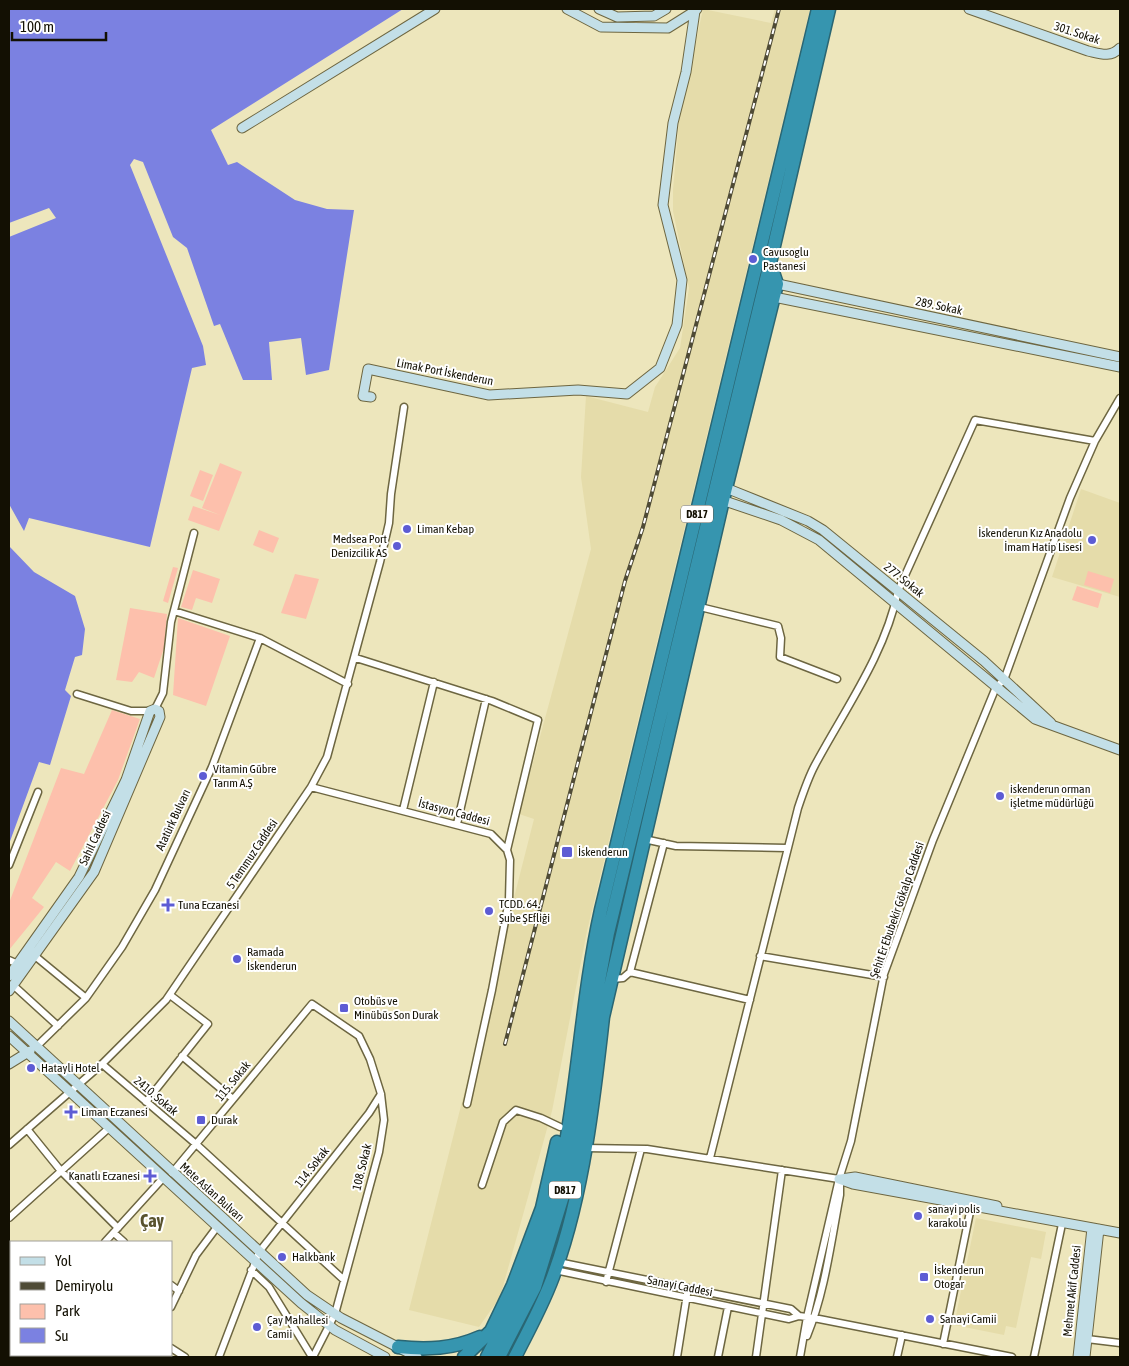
<svg xmlns="http://www.w3.org/2000/svg" width="1129" height="1366" viewBox="0 0 1129 1366" font-family="'Asap Condensed',sans-serif">
<rect width="100%" height="100%" fill="#ede6bc"/>
<path fill="#e5dcaa" d="M 703,9 L 771,23 L 775,9 L 810,9 L 587,931 L 552,1111 L 500,1297 L 479,1327 L 409,1310 L 534,819 L 519,814 L 591,549 L 581,477 L 586,396 L 648,412 L 655,387 L 680,348 L 689,288 L 673,211 L 673,190 L 679,121 Z
M 1081,489 L 1120,503 L 1120,597 L 1052,577 Z
M 976,1218 L 1046,1232 L 1041,1259 L 1031,1257 L 1016,1328 L 1006,1326 L 1004,1335 L 954,1325 Z"/>
<path fill="#fdc0ac" d="M 220,463 L 242,472 L 219,531 L 188,520 L 193,506 L 220,515 L 202,508 Z
M 200,470 L 213,475 L 203,501 L 190,496 Z
M 259,530 L 279,538 L 273,553 L 253,545 Z
M 173,567 L 178,568 L 168,603 L 163,601 Z
M 193,570 L 220,579 L 212,603 L 196,598 L 192,610 L 181,607 Z
M 1088,571 L 1114,579 L 1110,593 L 1084,585 Z
M 295,574 L 319,579 L 306,619 L 281,613 Z
M 1077,586 L 1102,594 L 1098,608 L 1072,600 Z
M 130,608 L 167,614 L 164,648 L 154,678 L 139,672 L 132,682 L 116,680 Z
M 178,618 L 230,636 L 206,706 L 173,695 Z
M 112,710 L 140,719 L 118,780 L 70,871 L 56,862 L 32,898 L 44,907 L 9,950 L 9,903 L 61,768 L 84,774 Z"/>
<path fill="#7b81e1" d="M 9,9 L 403,9 L 211,130 L 228,165 L 237,162 L 295,200 L 327,209 L 354,210 L 329,370 L 306,375 L 301,338 L 269,342 L 272,380 L 243,380 L 220,324 L 214,326 L 187,248 L 173,237 L 143,162 L 134,159 L 130,165 L 203,346 L 206,365 L 192,368 L 150,547 L 29,518 L 24,531 L 9,504 L 9,237 L 56,218 L 49,208 L 9,223 Z
M 9,546 L 34,572 L 75,596 L 85,629 L 82,655 L 75,657 L 65,690 L 71,696 L 50,765 L 39,762 L 9,844 Z"/>
<g fill="none" stroke-linecap="round" stroke-linejoin="round">
<defs>
<path id="street" d="M 700,607 L 778,626 L 781,638 L 780,657 L 837,679
M 174,611 L 260,638
M 356,658 L 492,701 L 538,720 L 507,850
M 77,694 L 131,711 L 150,711
M 155,709 L 163,693 L 171,622 L 194,533
M 311,787 L 491,834 L 507,850 L 510,860 L 509,900 L 492,990 L 467,1104
M 403,810 L 434,682
M 457,824 L 486,699
M 644,839 L 676,846 L 787,848
M 9,865 L 38,792
M 35,956 L 86,998
M 760,956 L 884,977
M 9,960 L 18,964
M 630,972 L 750,1000
M 612,979 L 623,978 L 630,972 L 664,843
M 13,985 L 58,1026
M 36,1047 L 86,998 L 122,947 L 155,890 L 212,767 L 260,638 L 348,684
M 182,1056 L 233,1099
M 102,1064 L 196,1144 L 344,1280
M 146,1102 L 208,1024 L 170,995
M 27,1129 L 61,1171 L 118,1228
M 9,1145 L 102,1064 L 166,1000 L 311,787 L 327,757 L 380,562 L 389,523 L 391,494 L 404,407
M 585,1148 L 647,1149 L 839,1179
M 710,1158 L 798,808 C 803,793 808,778 815,765 C 845,709 885,654 898,591 L 975,420 L 1095,441
M 172,1173 L 312,1004 L 359,1036 L 370,1059 L 381,1094 L 384,1120 L 379,1152 L 335,1314 L 313,1357
M 482,1185 L 503,1122 L 516,1110 L 541,1118 L 560,1127
M 9,1218 L 110,1127
M 114,1233 L 124,1242
M 105,1242 L 164,1177
M 9,1252 L 11,1255
M 558,1262 L 791,1309 L 799,1316
M 251,1270 L 269,1287 L 312,1357
M 555,1270 L 789,1319 L 799,1316 L 814,1318 L 1012,1357
M 606,1282 L 641,1149
M 171,1285 L 179,1291
M 171,1307 L 196,1255 L 217,1227
M 807,1336 C 825,1292 831,1242 840,1195 L 840,1185
M 1087,1339 L 1120,1343
M 943,1344 L 971,1207
M 9,1345 L 11,1343
M 171,1348 L 185,1357
M 59,1355 L 62,1357
M 113,1355 L 115,1357
M 219,1357 L 259,1252 L 369,1113 L 381,1094
M 677,1357 L 688,1288
M 718,1357 L 728,1307
M 756,1357 L 782,1170
M 800,1357 L 807,1317 L 839,1179 L 851,1141 L 884,974 L 933,840 L 971,748 L 996,687 L 1004,680 L 1070,498 L 1095,441 L 1120,398
M 897,1357 L 902,1335
M 1034,1357 L 1062,1224"/>
<path id="secondary" d="M 567,9 L 601,27 L 668,28 L 695,11
M 599,9 L 617,17 L 654,16 L 666,9
M 969,9 L 1088,51 C 1101,54 1110,58 1120,48
M 242,128 L 435,9
M 773,283 L 1120,357
M 769,296 L 1120,367
M 371,397 L 363,396 L 368,369 L 489,395 L 578,390 L 627,394 L 660,368 L 677,325 L 682,280 L 663,205 L 673,123 L 686,72 L 695,11 L 697,9
M 721,486 L 808,521 L 823,530 L 984,661 L 1051,723
M 719,499 L 781,520 L 819,540 L 1035,719 L 1120,750
M 9,976 L 79,877 L 126,780 L 150,711 L 155,709 L 159,711 L 160,717 L 94,872 L 9,991
M 9,1021 L 307,1295 L 341,1318 L 417,1357
M 9,1036 L 301,1303 L 335,1330 L 385,1357
M 9,1064 L 30,1051
M 839,1179 L 853,1184 L 1120,1233
M 841,1179 L 855,1177 L 997,1206
M 1078,1357 L 1092,1228
M 1085,1357 L 1099,1229"/>
<path id="highway" d="M 398,1347 C 427,1350 453,1349 480,1337
M 464,1357 L 491,1331 L 513,1285 L 542,1208 L 557,1142
M 487,1357 C 516,1301 545,1245 558,1183 C 578,1093 581,1000 601,910 L 818,9
M 499,1357 L 535,1287 L 566,1186 L 577,1141 L 593,1013 L 608,933 L 770,263 L 829,9
M 515,1357 C 529,1329 545,1301 555,1271 C 583,1194 594,1098 603,1017 L 723,500 L 777,284 L 770,263"/>
</defs>
<use href="#street" stroke="#6d6641" stroke-width="9"/>
<use href="#secondary" stroke="#6d6641" stroke-width="11"/>
<use href="#highway" stroke="#2a6673" stroke-width="15"/>
<use href="#street" stroke="#fff" stroke-width="6"/>
<use href="#secondary" stroke="#c3dfe7" stroke-width="9"/>
<use href="#highway" stroke="#3695af" stroke-width="12"/>
<defs>
<path id="rail" d="M 505,1044 L 625,581 L 643,527 L 779,9"/>
</defs>
<use href="#rail" stroke="#4f4b36" stroke-width="4"/>
<use href="#rail" stroke="#fff" stroke-width="2" stroke-dasharray="5.5" stroke-linecap="butt"/>
</g>
<g fill="#5d5cd4" stroke="#fff" stroke-width="2">
<circle cx="753" cy="259" r="5"/>
<circle cx="407" cy="529" r="5"/>
<circle cx="1092" cy="540" r="5"/>
<circle cx="397" cy="546" r="5"/>
<circle cx="203" cy="776" r="5"/>
<circle cx="1000" cy="796" r="5"/>
<rect x="561" y="846" width="12" height="12" rx="2.5"/>
<path d="M165.5 897.5h5v5h5v5h-5v5h-5v-5h-5v-5h5z"/>
<circle cx="489" cy="911" r="5"/>
<circle cx="237" cy="959" r="5"/>
<rect x="339" y="1003" width="10" height="10" rx="2.5"/>
<circle cx="31" cy="1068" r="5"/>
<path d="M68.5 1104.5h5v5h5v5h-5v5h-5v-5h-5v-5h5z"/>
<rect x="196" y="1115" width="10" height="10" rx="2.5"/>
<path d="M147.5 1168.5h5v5h5v5h-5v5h-5v-5h-5v-5h5z"/>
<circle cx="918" cy="1216" r="5"/>
<circle cx="282" cy="1257" r="5"/>
<rect x="919" y="1272" width="10" height="10" rx="2.5"/>
<circle cx="930" cy="1319" r="5"/>
<circle cx="257" cy="1327" r="5"/>
</g>
<g text-anchor="middle" stroke-width="4" stroke-linejoin="round" paint-order="stroke">
<g fill="#fff" stroke="#5a584f" stroke-width="1">
<rect x="681" y="505.5" width="32" height="17" rx="4"/>
<rect x="549" y="1181.5" width="32" height="17" rx="4"/>
</g>
<g font-size="11" font-weight="bold" fill="#131003">
<text x="697" y="518">D817</text>
<text x="565" y="1194">D817</text>
</g>
<g font-size="12" fill="#131003" stroke="#fff">
<text transform="translate(1077 33) rotate(18)" y="4">301. Sokak</text>
<text transform="translate(939 306) rotate(12)" y="4">289. Sokak</text>
<text transform="translate(445 372) rotate(11)" y="4">Limak Port İskenderun</text>
<text transform="translate(904 580) rotate(39)" y="4">277. Sokak</text>
<text transform="translate(454 812) rotate(15)" y="4">İstasyon Caddesi</text>
<text transform="translate(173 820) rotate(-65)" y="4">Atatürk Bulvarı</text>
<text transform="translate(95 838) rotate(-65)" y="4">Sahil Caddesi</text>
<text transform="translate(252 854) rotate(-56)" y="4">5 Temmuz Caddesi</text>
<text transform="translate(897 910) rotate(-71)" y="4">Şehit Er Ebubekir Gökalp Caddesi</text>
<text transform="translate(233 1081) rotate(-51)" y="4">115. Sokak</text>
<text transform="translate(156 1096) rotate(40)" y="4">2410. Sokak</text>
<text transform="translate(312 1167) rotate(-52)" y="4">114. Sokak</text>
<text transform="translate(362 1167) rotate(-76)" y="4">108. Sokak</text>
<text transform="translate(212 1192) rotate(42)" y="4">Mete Aslan Bulvarı</text>
<text transform="translate(680 1286) rotate(11)" y="4">Sanayi Caddesi</text>
<text transform="translate(1072 1291) rotate(-84)" y="4">Mehmet Akif Caddesi</text>
</g>
<g font-size="12" fill="#131003" stroke="#fff" text-anchor="start">
<text x="763" y="256">Cavusoglu<tspan x="763" dy="14">Pastanesi</tspan></text>
<text x="417" y="533">Liman Kebap</text>
<text x="1082" y="537" text-anchor="end">İskenderun Kız Anadolu<tspan x="1082" dy="14">İmam Hatip Lisesi</tspan></text>
<text x="387" y="543" text-anchor="end">Medsea Port<tspan x="387" dy="14">Denizcilik AS</tspan></text>
<text x="213" y="773">Vitamin Gübre<tspan x="213" dy="14">Tarım A.Ş</tspan></text>
<text x="1010" y="793">iskenderun orman<tspan x="1010" dy="14">işletme müdürlüğü</tspan></text>
<text x="578" y="856">İskenderun</text>
<text x="499" y="908">TCDD. 64.<tspan x="499" dy="14">Şube ŞEfliği</tspan></text>
<text x="178" y="909">Tuna Eczanesi</text>
<text x="247" y="956">Ramada<tspan x="247" dy="14">İskenderun</tspan></text>
<text x="354" y="1005">Otobüs ve<tspan x="354" dy="14">Minübüs Son Durak</tspan></text>
<text x="41" y="1072">Hatayli Hotel</text>
<text x="81" y="1116">Liman Eczanesi</text>
<text x="211" y="1124">Durak</text>
<text x="140" y="1180" text-anchor="end">Kanatlı Eczanesi</text>
<text x="928" y="1213">sanayi polis<tspan x="928" dy="14">karakolu</tspan></text>
<text x="292" y="1261">Halkbank</text>
<text x="934" y="1274">İskenderun<tspan x="934" dy="14">Otogar</tspan></text>
<text x="940" y="1323">Sanayi Camii</text>
<text x="267" y="1324">Çay Mahallesi<tspan x="267" dy="14">Camii</tspan></text>
</g>
<g font-size="18" font-weight="bold" fill="#58522d" stroke="#fff">
<text x="152" y="1227">Çay</text>
</g>
</g>
<rect width="1129" height="1366" fill="none" stroke="#131003" stroke-width="20"/>
<rect x="10" y="1241" width="162" height="115" fill="#ffffff" stroke="#a19f9a"/>
<rect x="20" y="1257" width="25" height="8" fill="#c3dfe7" stroke="#a19f9a"/>
<text x="55" y="1266" font-size="15" fill="#131003">Yol</text>
<rect x="20" y="1282" width="25" height="8" fill="#4f4b36" stroke="#a19f9a"/>
<text x="55" y="1291" font-size="15" fill="#131003">Demiryolu</text>
<rect x="20" y="1304" width="25" height="15" fill="#fdc0ac" stroke="#a19f9a"/>
<text x="55" y="1316" font-size="15" fill="#131003">Park</text>
<rect x="20" y="1328" width="25" height="15" fill="#7b81e1" stroke="#a19f9a"/>
<text x="55" y="1341" font-size="15" fill="#131003">Su</text>
<path d="M12 32v8h94v-8" fill="none" stroke="#131003" stroke-width="2.5"/>
<text x="20" y="32" font-size="15" fill="#131003" stroke="#ffffff" stroke-width="4" paint-order="stroke">100 m</text>
</svg>
